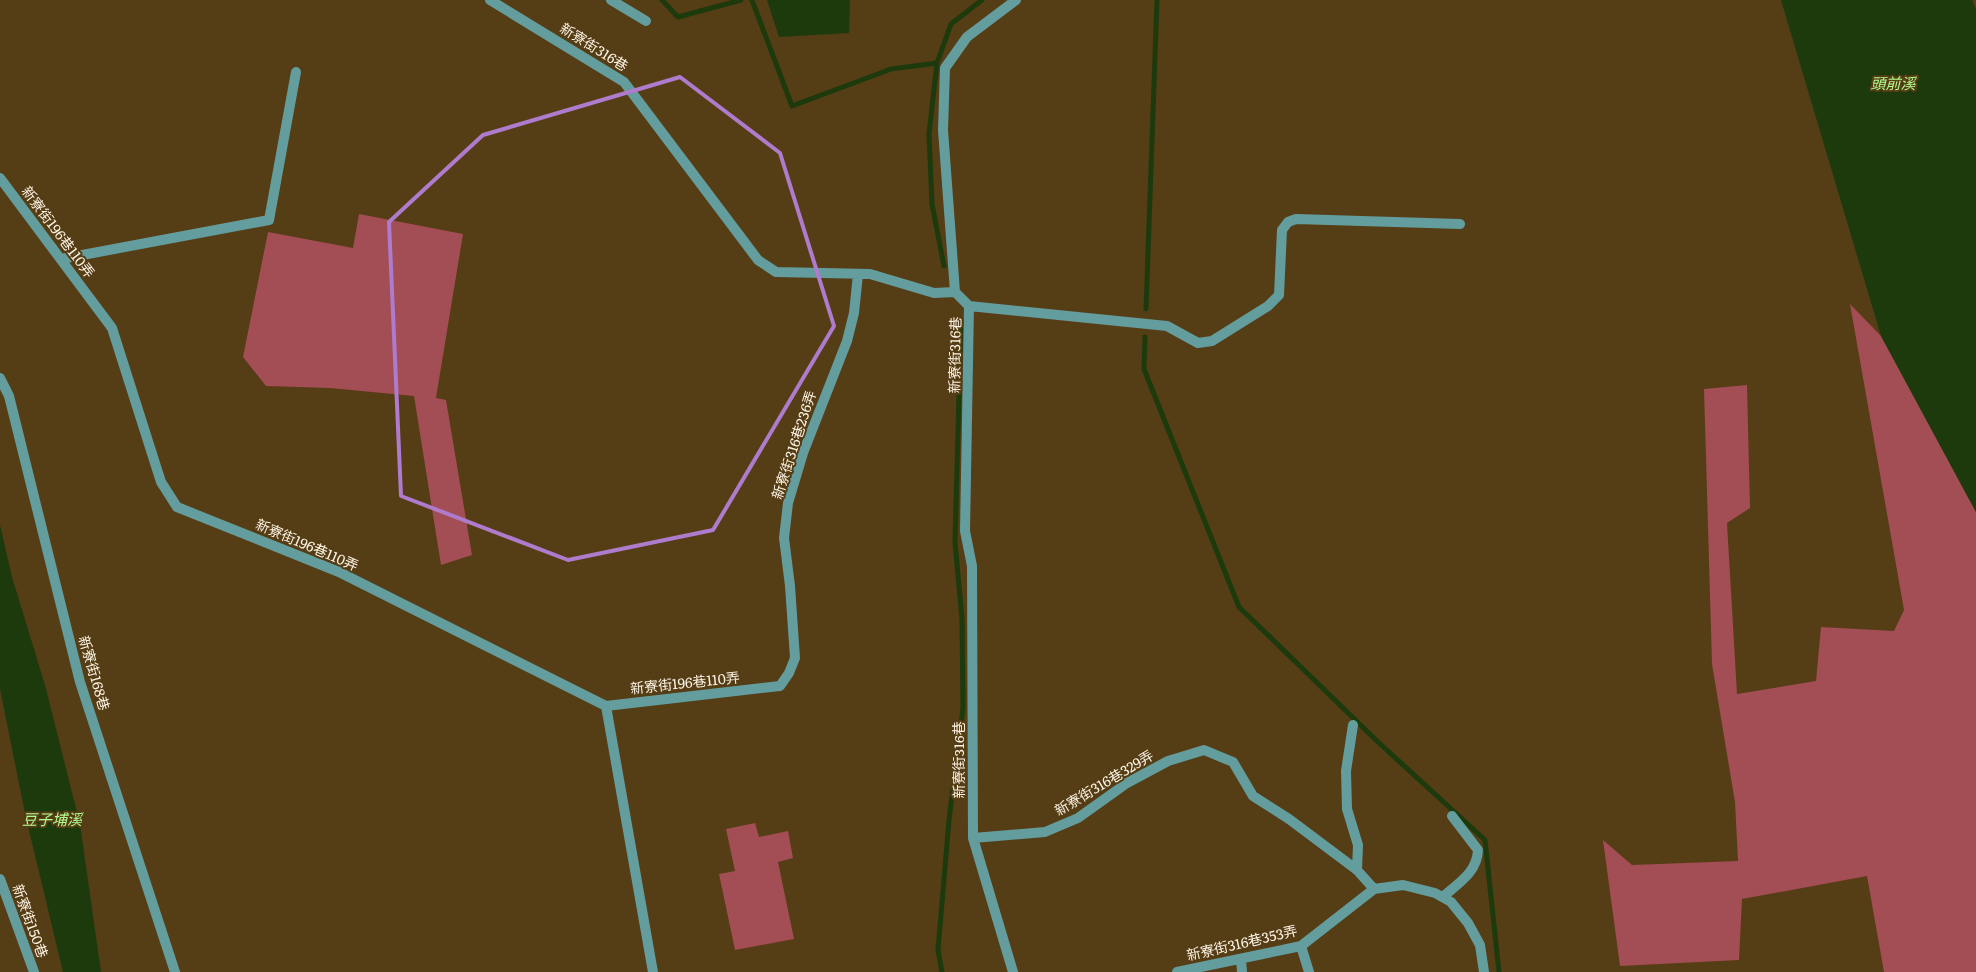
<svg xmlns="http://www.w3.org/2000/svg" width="1976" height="972" viewBox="0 0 1976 972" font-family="Literata,'Noto Sans TC',serif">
<rect width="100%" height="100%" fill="#553d15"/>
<path fill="#a34d55" d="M 359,214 L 463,234 L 436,398 L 446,400 L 472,555 L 441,565 L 414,396 L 330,388 L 266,386 L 243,357 L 268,232 L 353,248 Z
M 1850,304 L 1881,336 L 1976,512 L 1976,972 L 1884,972 L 1867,876 L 1742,899 L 1739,960 L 1620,966 L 1603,840 L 1632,865 L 1738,861 L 1735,802 L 1712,664 L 1704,389 L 1747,385 L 1750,508 L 1727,523 L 1737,694 L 1816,681 L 1821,627 L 1894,631 L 1904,610 Z
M 755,823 L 759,837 L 788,831 L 793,858 L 778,862 L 794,939 L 735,950 L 719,874 L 735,871 L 726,829 Z"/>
<path fill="#1d3a0d" d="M 767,0 L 850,0 L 849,33 L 779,37 Z
M 1781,0 L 1972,0 L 1976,9 L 1976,512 L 1881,336 Z
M 0,525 L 12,577 L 45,685 L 80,824 L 101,972 L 63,972 L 26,818 L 0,689 Z"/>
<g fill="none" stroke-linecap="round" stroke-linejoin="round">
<path stroke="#1d3a0d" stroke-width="5" d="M 662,0 L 678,17 L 741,0
M 752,0 L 792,106 L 891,69 L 937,63
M 944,266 L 932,204 L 929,134 L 937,63 L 951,24 L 982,0
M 1146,309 L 1157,0
M 1145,337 L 1144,369 L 1239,607 L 1377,741 L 1485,840 L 1499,972
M 942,972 L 938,950 L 949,820 L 963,708 L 962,619 L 955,542 L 961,320"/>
<path stroke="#649d9d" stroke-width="10" d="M 490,0 L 624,82 L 758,260 L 776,272 L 870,274 L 934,293 L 955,292 L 969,306 L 965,531 L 972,566 L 973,838 L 1013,972
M 611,0 L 646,21
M 0,178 L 112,328 L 161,482 L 177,507 L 339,572 L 606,706 L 780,686 L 789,673 L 795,658 L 790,586 L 784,538 L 788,503 L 803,453 L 847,341 L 854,313 L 858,274
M 61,259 L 269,220 L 296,72
M 955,292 L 943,130 L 945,68 L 967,37 L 1016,0
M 969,306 L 1167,326 L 1198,343 L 1212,341 L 1268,306 L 1279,295 L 1282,230 L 1288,222 L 1296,219 L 1460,224
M 606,706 L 653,972
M 1353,725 L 1346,771 L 1347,809 L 1358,845 L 1357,870
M 973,838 L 1045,832 L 1078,818 L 1127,783 L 1168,761 L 1204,750 L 1233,762 L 1253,796 L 1289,819 L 1357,870 L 1374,889
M 1443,897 C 1458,883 1477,873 1478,850 L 1452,816
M 1301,946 L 1309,972
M 1241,959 L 1242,972
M 1177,972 L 1301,946 L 1374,889 L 1403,885 L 1435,893 L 1451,902 L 1468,923 L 1480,945 L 1484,972"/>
<path stroke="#649d9d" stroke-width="10" d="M 0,378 L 9,396 L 80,682 L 175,972
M 0,879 L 34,972"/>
</g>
<path fill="none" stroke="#af7bcd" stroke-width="4" stroke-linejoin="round" d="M 680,77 L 780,153 L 834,326 L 713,530 L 568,560 L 401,496 L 389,222 L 483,135 Z"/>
<g text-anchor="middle" stroke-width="4" stroke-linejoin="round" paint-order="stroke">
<g font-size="14" fill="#fcf2e3" stroke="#553d15">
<text transform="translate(594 47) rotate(32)" y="5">新寮街316巷</text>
<text transform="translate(58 232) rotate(53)" y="5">新寮街196巷110弄</text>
<text transform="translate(955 355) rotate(-89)" y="5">新寮街316巷</text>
<text transform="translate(794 445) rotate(-72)" y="5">新寮街316巷236弄</text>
<text transform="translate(307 545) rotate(23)" y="5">新寮街196巷110弄</text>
<text transform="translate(94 673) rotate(74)" y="5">新寮街168巷</text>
<text transform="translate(685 683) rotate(-6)" y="5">新寮街196巷110弄</text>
<text transform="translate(959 760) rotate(-90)" y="5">新寮街316巷</text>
<text transform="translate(1104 783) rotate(-31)" y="5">新寮街316巷329弄</text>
<text transform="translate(30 921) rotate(70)" y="5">新寮街150巷</text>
<text transform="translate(1242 943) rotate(-13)" y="5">新寮街316巷353弄</text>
</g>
<g font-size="15" font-style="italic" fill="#b0fc8d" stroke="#553d15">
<text x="1893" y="89">頭前溪</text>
<text x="52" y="825">豆子埔溪</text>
</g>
</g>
</svg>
